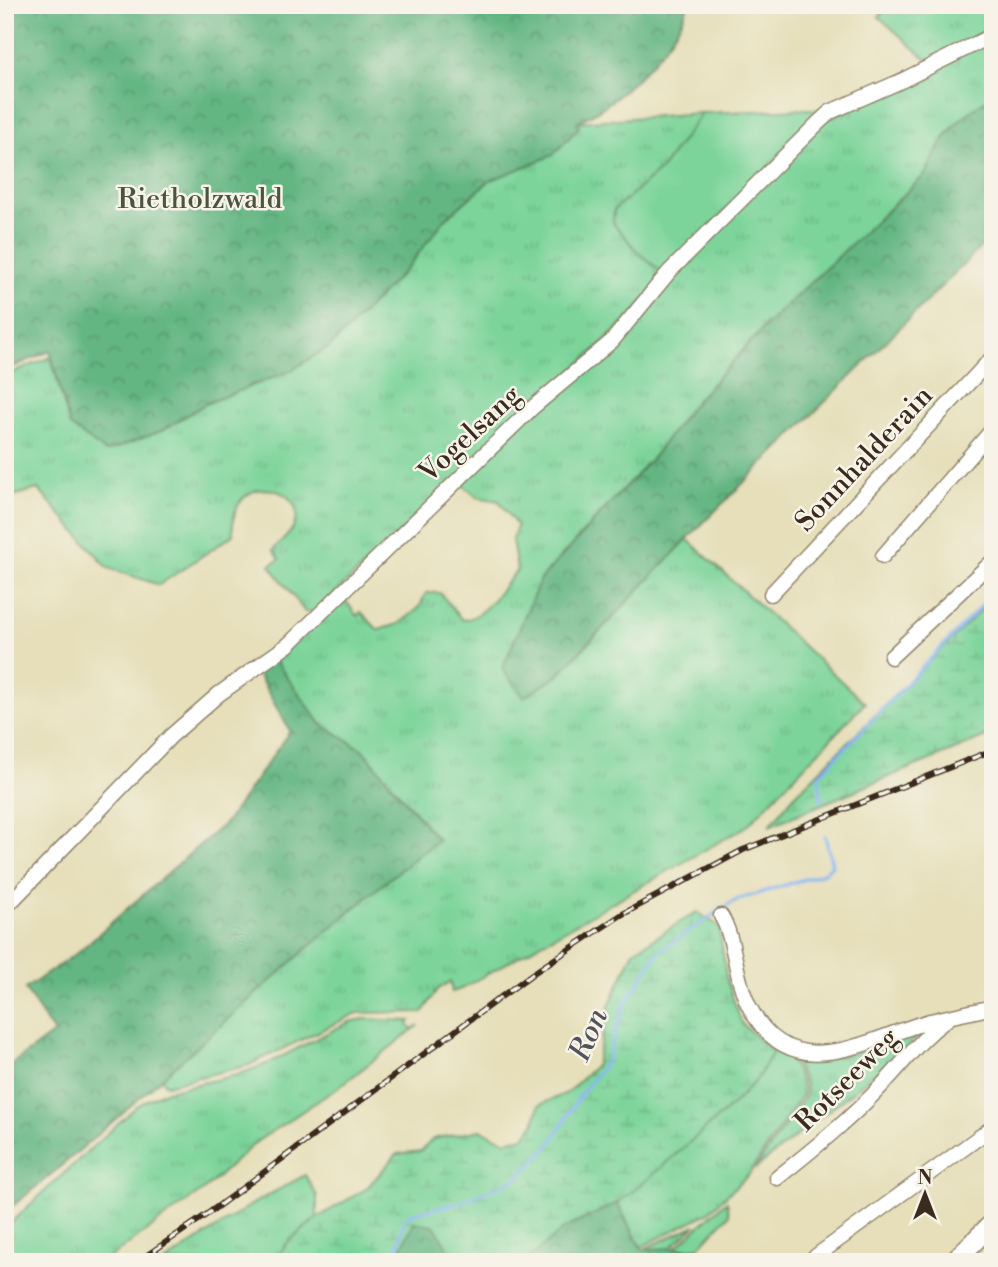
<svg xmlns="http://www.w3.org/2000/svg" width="998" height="1267" font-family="'Libre Bodoni',serif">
	<defs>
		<pattern id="grass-tufts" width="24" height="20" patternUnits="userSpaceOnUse" patternTransform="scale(1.75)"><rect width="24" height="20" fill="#7bd49a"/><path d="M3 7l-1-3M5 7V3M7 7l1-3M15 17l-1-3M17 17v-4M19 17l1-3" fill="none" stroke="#6bb684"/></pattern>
		<pattern id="forest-crowns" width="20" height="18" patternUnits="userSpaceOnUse" patternTransform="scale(1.75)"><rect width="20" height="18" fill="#64b682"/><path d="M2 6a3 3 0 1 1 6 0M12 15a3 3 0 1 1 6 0" fill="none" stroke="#54946a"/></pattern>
		<pattern id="wetland-marsh" width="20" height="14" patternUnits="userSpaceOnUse" patternTransform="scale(1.75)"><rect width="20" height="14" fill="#7bd49a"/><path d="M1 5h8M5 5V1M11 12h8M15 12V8" fill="none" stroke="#6bb684"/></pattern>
	</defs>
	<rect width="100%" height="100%" fill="#f7f3e8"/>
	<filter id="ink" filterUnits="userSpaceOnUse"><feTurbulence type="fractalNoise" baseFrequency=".0143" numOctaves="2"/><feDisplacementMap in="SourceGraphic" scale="14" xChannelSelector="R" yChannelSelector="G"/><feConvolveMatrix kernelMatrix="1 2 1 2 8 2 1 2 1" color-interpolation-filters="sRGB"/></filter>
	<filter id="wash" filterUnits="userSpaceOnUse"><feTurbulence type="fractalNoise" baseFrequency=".00686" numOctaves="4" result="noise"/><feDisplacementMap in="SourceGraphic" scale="28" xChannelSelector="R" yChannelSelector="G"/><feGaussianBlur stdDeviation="1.57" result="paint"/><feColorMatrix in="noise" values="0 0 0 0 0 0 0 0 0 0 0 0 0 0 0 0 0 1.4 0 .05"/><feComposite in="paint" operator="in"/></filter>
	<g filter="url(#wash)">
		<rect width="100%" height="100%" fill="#e6dfba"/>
		<g fill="url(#grass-tufts)" stroke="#5b7f5c" stroke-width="2">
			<polygon points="889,5 993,5 993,32 931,63 879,17"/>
			<path d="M993,38V95C956,120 943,133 926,174L770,321L695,402L653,457L540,579L555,678L687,539L865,703L747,826L461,989L452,992L450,982L438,989L423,1012L357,1013L249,1065L166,1085L161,1078L360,900L438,840L363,750L321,724L273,658L341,594L357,616L361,612L378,630L399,624L419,608L426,593H440L462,620C483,620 504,585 517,570L512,539L517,526L499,501L477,497L458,481L668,278L822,122Z"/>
			<path d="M702,113L662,168L614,210L638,252L664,274L633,314L315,612H305L270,565L280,559L273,550C279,543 288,537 292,529C317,488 228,463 233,535L159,585L108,568L38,489L5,498V376L51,357L70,426L161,431L205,404L332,345L407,268L445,219L489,181L553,155L577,122Z"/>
			<polygon points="364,1019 410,1021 408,1024 412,1029 419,1025 339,1087 256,1142 207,1187 104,1262 5,1262 5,1228 138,1105 163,1092 237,1075 269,1063 349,1022"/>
			<path d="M928,1025L905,1050L755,1169L805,1096V1085L792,1054C839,1068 884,1041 928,1025Z"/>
			<path d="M779,1048C791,1056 803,1080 802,1095L749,1174L708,1213L641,1247L617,1203L730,1107L757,1079L773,1052Z"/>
			<polygon points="305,1175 317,1196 317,1218 287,1243 274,1262 165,1262 254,1203"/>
			<polygon points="727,1201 729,1215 698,1248 675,1248"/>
			<polygon points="696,1225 670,1248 642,1250"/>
		</g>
		<g fill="url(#forest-crowns)" stroke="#507050" stroke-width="2">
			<path d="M5,5H688C675,47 617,104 577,122L579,127L553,155L489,181L445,219L407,268L332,345L290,371L205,404L161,431L106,452L70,426L50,351L5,370Z"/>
			<path d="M993,95V235L687,539L555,678L524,697L502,669L540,580L653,457L695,402L770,321L926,174C943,133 956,120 993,95Z"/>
			<path d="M273,658L321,724L363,750L438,840C287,957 154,1093 5,1212V1069L54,1033L25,989L77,953L227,821L290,731L256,671Z"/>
			<polygon points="617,1203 642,1249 698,1248 705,1262 525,1262 563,1229"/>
			<polygon points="414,1222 434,1224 449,1251 486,1257 490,1262 394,1262"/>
		</g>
		<g fill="url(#wetland-marsh)" stroke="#5b7f5c" stroke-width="2">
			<polygon points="993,598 993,734 769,826 793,797"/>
			<polygon points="697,912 719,926 727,981 742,1024 773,1052 757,1079 730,1107 641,1185 617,1203 563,1229 525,1262 490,1262 486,1257 449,1251 434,1225 414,1222 394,1262 274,1262 287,1243 317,1218 367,1188 397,1154 421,1151 433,1139 481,1130 505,1141 524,1137 534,1124 539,1105 567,1093 596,1065 609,1006 634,951"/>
		</g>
		<polygon fill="#7bd49a" stroke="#5b7f5c" stroke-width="2" points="806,109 824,110 664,274 638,252 613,223 614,210 662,168 702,113"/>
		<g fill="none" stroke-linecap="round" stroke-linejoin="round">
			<g stroke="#85b5f0" stroke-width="3.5">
				<polyline points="822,801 818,776 993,594"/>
				<polyline points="388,1262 398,1245 404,1220 413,1213 457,1204 518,1178 549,1146 581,1094 607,1061 623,1008 658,952 734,901 824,873 832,865 825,836"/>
			</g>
		</g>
	</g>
	<g filter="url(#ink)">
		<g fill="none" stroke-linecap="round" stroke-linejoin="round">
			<defs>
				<g id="minor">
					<polyline points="883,556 993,429"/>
					<polyline points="771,594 993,357"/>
					<polyline points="891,657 993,561"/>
					<polyline points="5,908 171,736 219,694 288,645 532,408 612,341 669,272 818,123 830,112 901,81 993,35"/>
					<path d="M721,916C736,940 734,978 750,1008C793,1089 867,1039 930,1021C951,1016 972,1012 993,1007"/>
					<path d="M777,1178C816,1147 853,1117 886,1081C906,1060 921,1038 946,1020"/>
					<polyline points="808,1262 993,1127"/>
				</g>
				<polyline id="major" points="953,1262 993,1223"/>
			</defs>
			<use href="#minor" stroke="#90846c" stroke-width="17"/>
			<use href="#major" stroke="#90846c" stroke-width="22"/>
			<use href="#minor" stroke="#fff" stroke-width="14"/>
			<use href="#major" stroke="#fff" stroke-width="19"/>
			<defs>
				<polyline id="rail" points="137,1262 206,1215 532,974 621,915 743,850 993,750"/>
			</defs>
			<use href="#rail" stroke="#3b2a1e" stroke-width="6"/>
			<use href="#rail" stroke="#f7f3e8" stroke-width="3.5" stroke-dasharray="10" stroke-linecap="butt"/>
		</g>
	</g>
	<g text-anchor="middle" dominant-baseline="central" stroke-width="5" stroke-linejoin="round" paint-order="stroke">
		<g font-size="28" fill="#4b543d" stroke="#f7f3e8">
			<text x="200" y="199">Rietholzwald</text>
		</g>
		<g font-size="28" fill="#3b2a1e" stroke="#f7f3e8">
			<text transform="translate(470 434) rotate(-43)">Vogelsang</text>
			<text transform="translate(864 459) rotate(-47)">Sonnhalderain</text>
			<text transform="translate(847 1080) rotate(-45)">Rotseeweg</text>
		</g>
		<g font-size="30" font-style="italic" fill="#51545d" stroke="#f7f3e8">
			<text transform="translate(589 1035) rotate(-67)">Ron</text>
		</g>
	</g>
	<rect width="998" height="1267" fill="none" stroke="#f7f3e8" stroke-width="28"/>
	<g transform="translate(925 1194)" stroke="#f7f3e8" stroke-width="5" paint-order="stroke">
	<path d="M0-5L12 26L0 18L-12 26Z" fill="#3b2a1e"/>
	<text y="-10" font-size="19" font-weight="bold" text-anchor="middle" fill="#3b2a1e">N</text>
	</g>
</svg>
